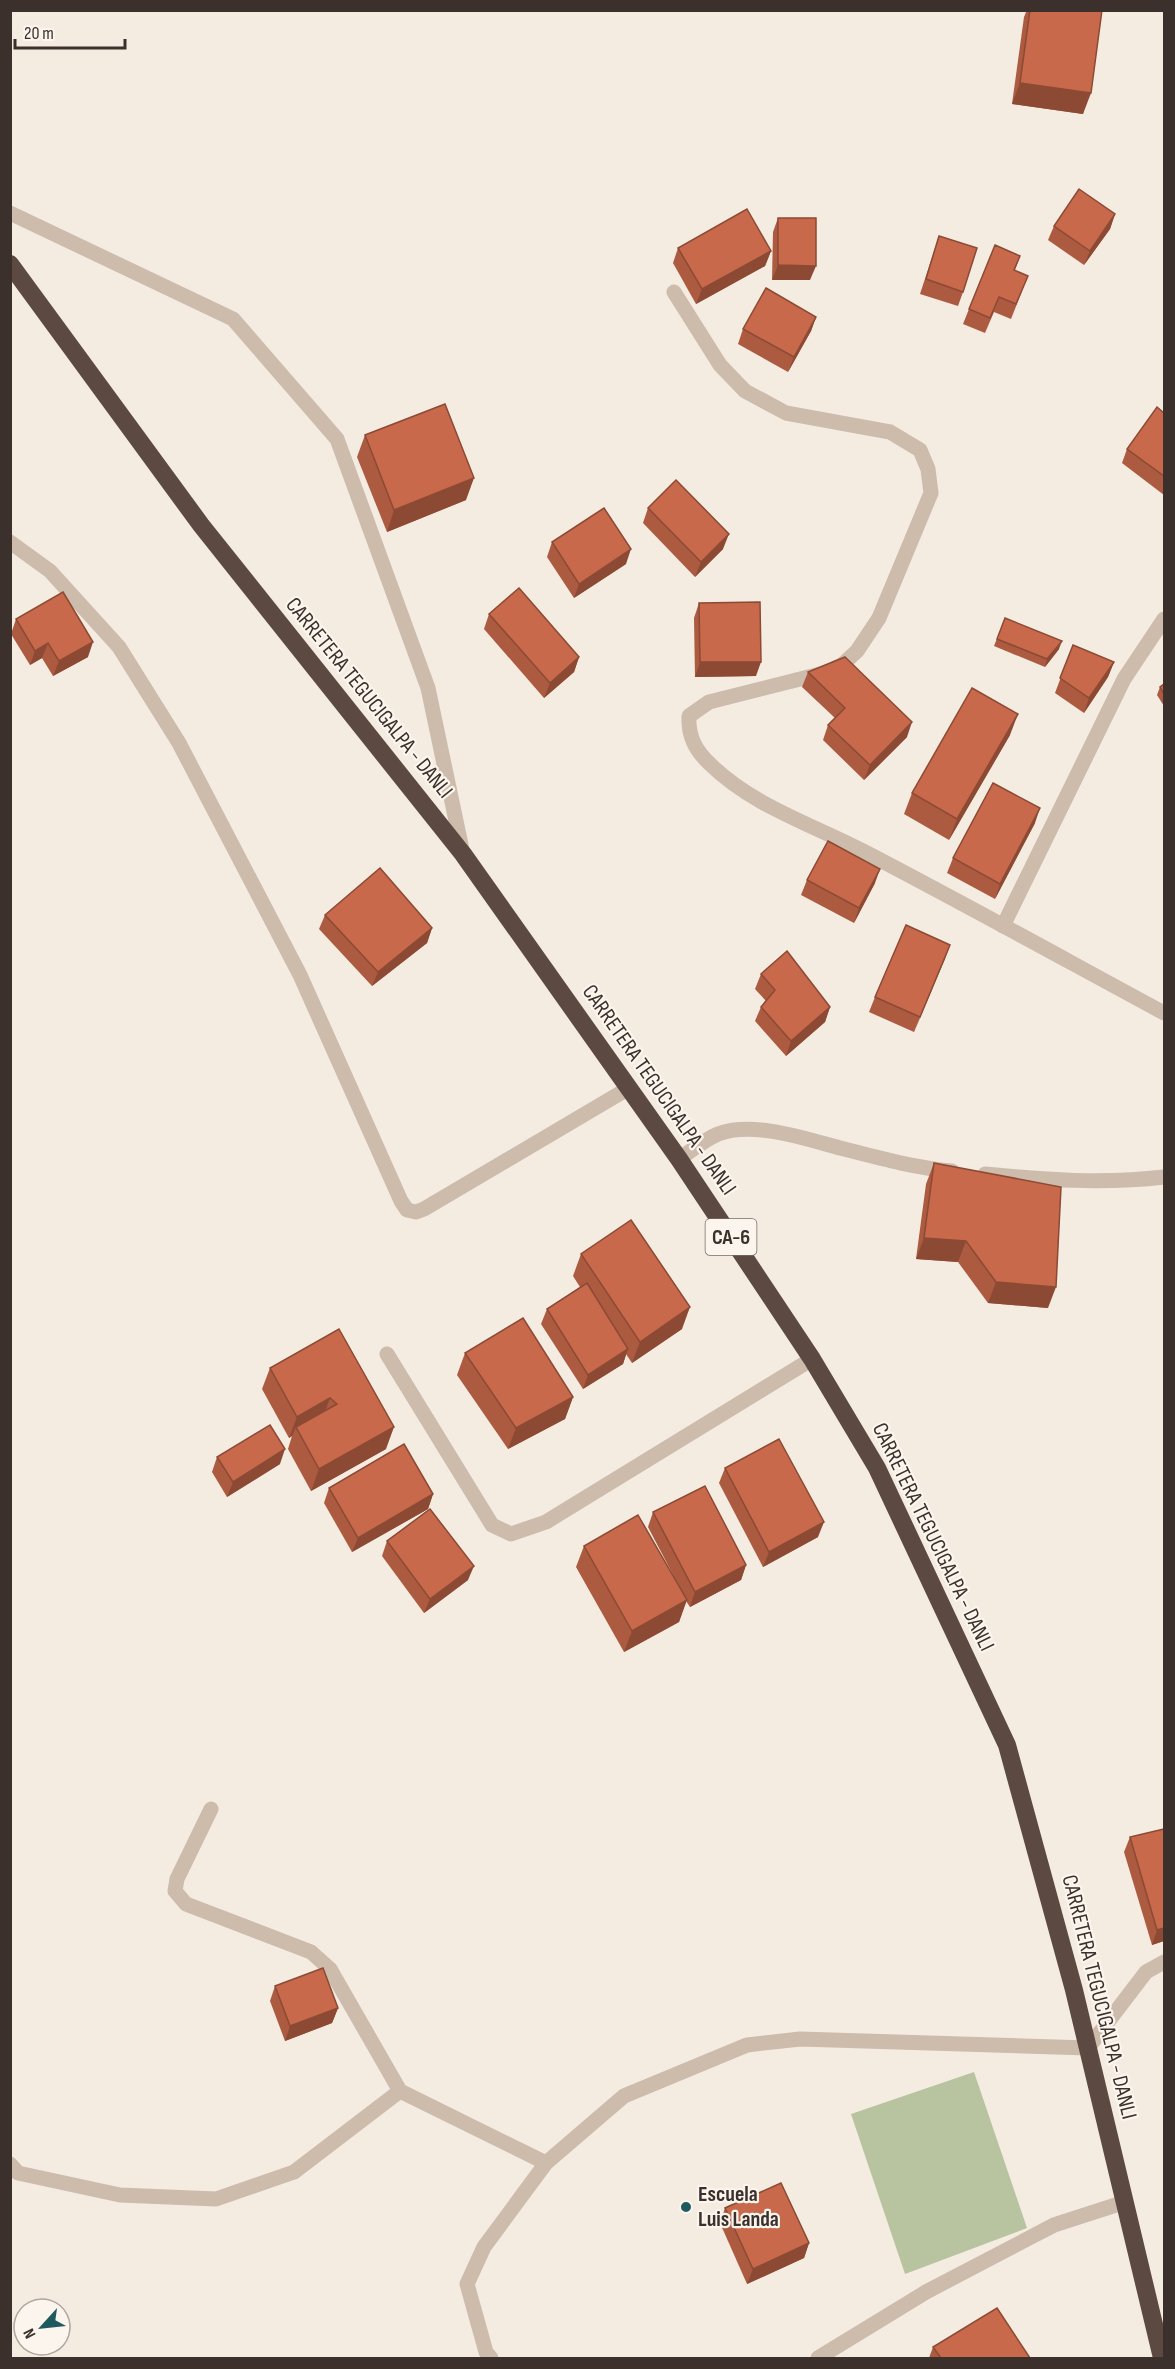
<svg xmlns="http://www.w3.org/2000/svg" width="1175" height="2369" font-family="'Sofia Sans Condensed',sans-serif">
	<rect width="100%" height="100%" fill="#f4ebe1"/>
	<polygon fill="#b8c4a0" points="974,2072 1027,2228 905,2274 851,2114"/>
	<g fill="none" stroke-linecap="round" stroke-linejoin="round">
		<g stroke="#cdbbac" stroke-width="15">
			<polyline points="10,213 233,319 337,439 428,688 463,854"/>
			<path d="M674,292L720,365L745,391L786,413L890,432L920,450L928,469L931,493L879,618L857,651L843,664L828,672L709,702L689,716C688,736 695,750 710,764C751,805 813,825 863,851C965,904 1064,959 1164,1013"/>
			<polyline points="10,542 50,571 119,647 179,743 300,975 401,1201 407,1210 416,1212 424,1209 629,1088"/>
			<polyline points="1003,926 1124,679 1164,619"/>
			<path d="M679,1159C691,1151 704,1140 718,1134C753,1120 809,1140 844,1149C879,1158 916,1168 952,1171"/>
			<path d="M985,1174C1045,1180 1104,1184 1164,1177"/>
			<polyline points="387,1354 492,1525 511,1534 546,1522 812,1359"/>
			<polyline points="211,1809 177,1879 175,1891 186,1904 311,1952 330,1969 400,2091 546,2163"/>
			<polyline points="10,2164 18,2173 120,2195 216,2199 294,2172 400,2091"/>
			<polyline points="491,2358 486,2352 467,2284 484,2247 546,2163 624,2096 747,2045 800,2039 1088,2048 1146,1972 1164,1962"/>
			<polyline points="818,2358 926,2292 1054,2225 1125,2202"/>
		</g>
		<polyline stroke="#5c4a42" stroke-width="18" points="10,264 201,525 463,854 679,1159 812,1359 877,1468 1007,1745 1074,1990 1162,2358"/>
	</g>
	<g fill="#ac5a40">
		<polygon points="1027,10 1102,10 1083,114 1012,104 1024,17"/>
		<polygon points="1115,214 1110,229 1084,265 1048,240 1054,226"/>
		<polygon points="778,218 810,280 772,280 773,232"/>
		<polygon points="939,236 963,292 958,306 920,294"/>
		<polygon points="678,248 771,251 765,266 696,304 673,263"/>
		<polygon points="1020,256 1015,270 1022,291 1011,319 994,312 985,333 963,324 969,309"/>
		<polygon points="816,317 811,331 788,372 738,344 743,329"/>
		<polygon points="1164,413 1164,495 1122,463 1127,449"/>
		<polygon points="365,435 466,500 387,532 357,457"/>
		<polygon points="648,508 723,549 695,577 643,523"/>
		<polygon points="552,542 626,564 574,598 547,557"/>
		<polygon points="699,603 756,676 695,677 694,618"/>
		<polygon points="489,614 579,657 574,672 544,698 484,629"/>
		<polygon points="1005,618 1059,649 1045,667 994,646"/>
		<polygon points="16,619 88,657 53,676 42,658 30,665 11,634"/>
		<polygon points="1073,645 1114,662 1108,677 1084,713 1055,693"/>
		<polygon points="808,672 907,737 864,780 823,740 828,725 835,718 802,687"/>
		<polygon points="1164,684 1164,706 1157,695 1160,687"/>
		<polygon points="1010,735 949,840 904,814 912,793"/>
		<polygon points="1035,823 995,899 947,873 953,858"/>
		<polygon points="807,880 875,883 854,923 801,895"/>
		<polygon points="325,915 432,928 427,943 372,986 319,929"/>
		<polygon points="950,945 914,1032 869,1012 875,997"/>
		<polygon points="761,974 830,1007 825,1022 786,1056 755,1021 761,1007 766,1001 755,989"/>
		<polygon points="934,1163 1048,1308 988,1303 958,1262 916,1259 926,1184"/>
		<polygon points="581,1254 682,1329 632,1363 626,1354 623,1364 583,1389 541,1324 547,1309 580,1287 573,1276"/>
		<polygon points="339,1329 386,1449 311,1491 288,1449 292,1436 289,1438 262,1389 270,1368"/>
		<polygon points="465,1353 573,1397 565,1419 508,1449 457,1375"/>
		<polygon points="217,1457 280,1464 227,1497 212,1472"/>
		<polygon points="725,1468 818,1537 763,1567 719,1483"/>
		<polygon points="329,1488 433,1494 428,1509 352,1552 324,1503"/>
		<polygon points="653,1512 746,1565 741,1580 690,1607 686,1601 679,1622 624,1652 576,1567 584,1546 681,1590 648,1527"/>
		<polygon points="387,1541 468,1580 424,1613 382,1556"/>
		<polygon points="1130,1837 1164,1941 1152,1945 1124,1852"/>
		<polygon points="275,1986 338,2008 332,2023 285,2041 270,2001"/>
		<polygon points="725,2208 809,2243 804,2258 747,2284 720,2223"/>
		<polygon points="933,2347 1030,2358 929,2358"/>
	</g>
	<g fill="#8c4a34">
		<polygon points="1020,83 1091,93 1083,114 1012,104"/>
		<polygon points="1115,214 1110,229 1084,265 1090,251"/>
		<polygon points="771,251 765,266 696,304 702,289"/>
		<polygon points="778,265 816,266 810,280 772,280"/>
		<polygon points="816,317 811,331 788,372 794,357"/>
		<polygon points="474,478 466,500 387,532 394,510"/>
		<polygon points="729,534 723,549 695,577 701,562"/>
		<polygon points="631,549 626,564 574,598 579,584"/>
		<polygon points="1062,641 1059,649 1045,667 1047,659"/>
		<polygon points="93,642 88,657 53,676 59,661"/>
		<polygon points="48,643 42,658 30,665 35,651"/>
		<polygon points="579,657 574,672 544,698 550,683"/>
		<polygon points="700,662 761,662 756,676 695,677"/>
		<polygon points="1114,662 1108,677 1084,713 1089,698"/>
		<polygon points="1018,714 1010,735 949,840 957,819"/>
		<polygon points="912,722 907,737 864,780 870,765"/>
		<polygon points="1040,808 1035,823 995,899 1000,884"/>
		<polygon points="880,869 875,883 854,923 859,908"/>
		<polygon points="432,928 427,943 372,986 378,972"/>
		<polygon points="950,945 945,959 914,1032 920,1017"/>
		<polygon points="830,1007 825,1022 786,1056 791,1041"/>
		<polygon points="924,1238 966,1241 958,1262 916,1259"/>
		<polygon points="996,1282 1056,1287 1048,1308 988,1303"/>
		<polygon points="690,1307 682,1329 632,1363 640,1342"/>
		<polygon points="628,1349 623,1364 583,1389 588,1375"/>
		<polygon points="573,1397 565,1419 508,1449 516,1428"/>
		<polygon points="330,1398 322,1420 296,1427 292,1436 289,1438 297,1417"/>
		<polygon points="394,1427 386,1449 311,1491 319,1469"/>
		<polygon points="285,1449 280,1464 227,1497 233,1482"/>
		<polygon points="433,1494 428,1509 352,1552 358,1538"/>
		<polygon points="824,1522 818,1537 763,1567 769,1552"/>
		<polygon points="746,1565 741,1580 690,1607 695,1592"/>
		<polygon points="474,1566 468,1580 424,1613 430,1599"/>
		<polygon points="687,1600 679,1622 624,1652 632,1631"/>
		<polygon points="1164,1928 1164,1941 1152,1945 1157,1930"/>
		<polygon points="338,2008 332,2023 285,2041 290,2026"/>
		<polygon points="809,2243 804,2258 747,2284 753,2269"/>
	</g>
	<g fill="#c8694b" stroke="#8c4a34" stroke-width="1.5">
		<polygon points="1030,10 1102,10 1091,93 1020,83"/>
		<polygon points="1079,189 1115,214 1090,251 1054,226"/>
		<polygon points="747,209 771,251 702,289 678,248"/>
		<polygon points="778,218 816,218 816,266 778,265"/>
		<polygon points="939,236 977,248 963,292 926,279"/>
		<polygon points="995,245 1020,256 1014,270 1028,276 1016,304 999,297 990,318 969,309"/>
		<polygon points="766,288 816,317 794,357 743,329"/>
		<polygon points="445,404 474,478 394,510 365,435"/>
		<polygon points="1157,407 1164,413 1164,476 1127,449"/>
		<polygon points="676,480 729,534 701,562 648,508"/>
		<polygon points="604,508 631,549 579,584 552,542"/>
		<polygon points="519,588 579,657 550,683 489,614"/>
		<polygon points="63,592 93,642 59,661 48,643 35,651 16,619"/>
		<polygon points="760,602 761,662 700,662 699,603"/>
		<polygon points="1005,618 1062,641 1047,659 997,639"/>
		<polygon points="1073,645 1114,662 1089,698 1060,678"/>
		<polygon points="845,657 912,722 870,765 828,725 845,708 808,672"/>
		<polygon points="1164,684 1164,694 1160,687"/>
		<polygon points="972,688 1018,714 957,819 912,793"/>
		<polygon points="993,783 1040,808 1000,884 953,858"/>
		<polygon points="828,841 880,869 859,908 807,880"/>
		<polygon points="380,868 432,928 378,972 325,915"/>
		<polygon points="906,925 950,945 920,1017 875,997"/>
		<polygon points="787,951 830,1007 791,1041 761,1007 775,990 761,974"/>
		<polygon points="934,1163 1061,1187 1056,1287 996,1282 966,1241 924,1238"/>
		<polygon points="631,1220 690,1307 640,1342 581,1254"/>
		<polygon points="587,1283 628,1349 588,1375 547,1309"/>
		<polygon points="523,1318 573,1397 516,1428 465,1353"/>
		<polygon points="339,1329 394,1427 319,1469 296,1427 337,1404 330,1398 297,1417 270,1368"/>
		<polygon points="270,1425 285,1449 233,1482 217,1457"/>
		<polygon points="779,1439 824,1522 769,1552 725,1468"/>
		<polygon points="404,1444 433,1494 358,1538 329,1488"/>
		<polygon points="705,1486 746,1565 695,1592 653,1512"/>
		<polygon points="430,1509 474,1566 430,1599 387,1541"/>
		<polygon points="638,1515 687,1600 632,1631 584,1546"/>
		<polygon points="1164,1829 1164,1928 1157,1930 1130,1837"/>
		<polygon points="323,1968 338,2008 290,2026 275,1986"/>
		<polygon points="781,2183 809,2243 753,2269 725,2208"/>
		<polygon points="997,2308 1030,2358 941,2358 933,2347"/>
	</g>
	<circle fill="#1f5a5e" stroke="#fbf5ee" stroke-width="2" cx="686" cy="2207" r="6"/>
	<g text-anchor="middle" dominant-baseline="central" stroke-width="4.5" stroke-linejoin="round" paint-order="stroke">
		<rect fill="#fbf5ee" stroke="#756b66" stroke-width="1.5" x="705.5" y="1219" width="51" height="36" rx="4.5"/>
		<g font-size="21" font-weight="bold" fill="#3b302b">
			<text x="731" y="1237">CA-6</text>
		</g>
		<g font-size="22" fill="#3b302b" stroke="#fbf5ee">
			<text transform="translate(369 698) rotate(51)">CARRETERA TEGUCIGALPA - DANLI</text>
			<text transform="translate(659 1090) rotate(55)">CARRETERA TEGUCIGALPA - DANLI</text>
			<text transform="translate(933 1537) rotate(64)">CARRETERA TEGUCIGALPA - DANLI</text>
			<text transform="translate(1099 1997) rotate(76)">CARRETERA TEGUCIGALPA - DANLI</text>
		</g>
		<g font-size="22" font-weight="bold" fill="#3b302b" stroke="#fbf5ee" text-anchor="start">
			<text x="698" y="2194">Escuela<tspan x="698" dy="25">Luis Landa</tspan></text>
		</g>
	</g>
	<rect width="1175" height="2369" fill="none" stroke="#3b302b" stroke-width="24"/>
	<g transform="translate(42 2327) rotate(243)"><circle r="28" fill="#fbf5ee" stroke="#aea6a0" stroke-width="1.5"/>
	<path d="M0-4.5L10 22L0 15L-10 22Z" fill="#1f5a5e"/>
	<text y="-9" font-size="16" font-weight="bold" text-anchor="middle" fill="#3b302b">N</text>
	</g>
	<path d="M15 39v9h110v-9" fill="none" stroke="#3b302b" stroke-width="3"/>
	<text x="24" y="39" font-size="18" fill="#3b302b" stroke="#fbf5ee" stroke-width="4.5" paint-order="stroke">20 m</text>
</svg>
